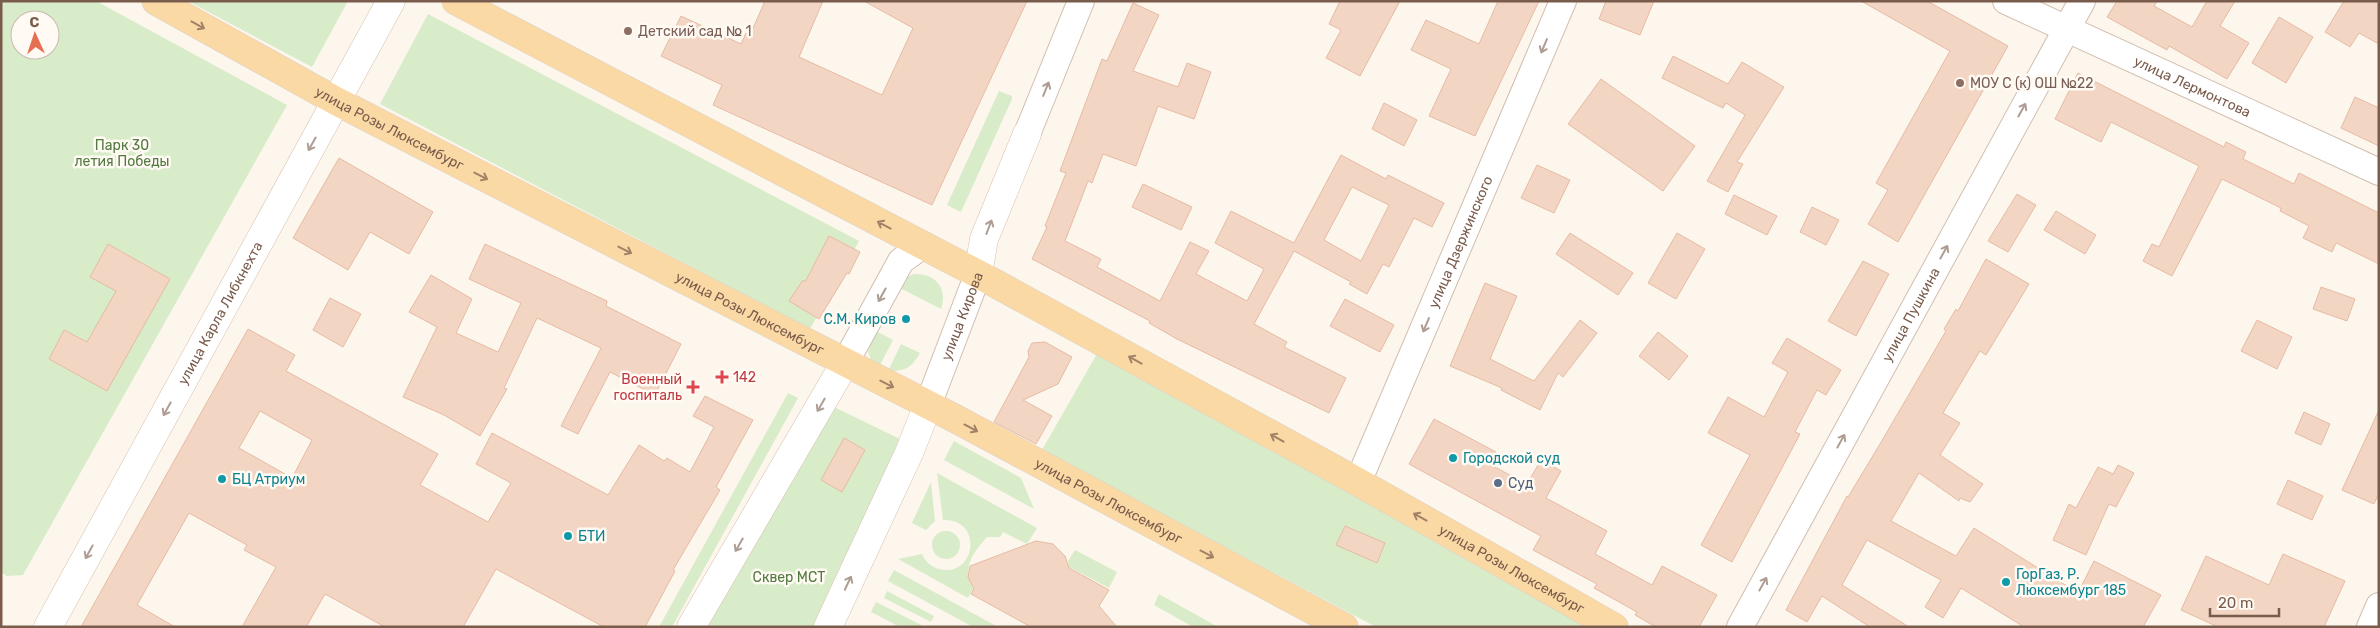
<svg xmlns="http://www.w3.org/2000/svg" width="2380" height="628" font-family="Rubik,sans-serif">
	<rect width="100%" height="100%" fill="#fdf6ec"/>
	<g fill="#d8ecc9" fill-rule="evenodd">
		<path d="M1,1H96L287,105L23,575L7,576L1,572ZM20,20H50V50H20Z"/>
		<polygon points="188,1 348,1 312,67"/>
		<polygon points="428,14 859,241 810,329 380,104"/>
		<polygon points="999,91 1012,96 1012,99 961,212 947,205"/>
		<path d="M914,274C936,273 948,289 941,309L898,287L905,278Z"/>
		<polygon points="876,331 893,340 879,367 872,362 868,352"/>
		<path d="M901,344L920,353C912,367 905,372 888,371Z"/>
		<polygon points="1098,352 1588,627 1376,627 1042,450"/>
		<polygon points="788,393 798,398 672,627 659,627"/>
		<polygon points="830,405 906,442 817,627 708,627"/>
		<polygon points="954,441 1021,478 1034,509 944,460"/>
		<path d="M937,473L1037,528L1027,544L1003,532L1000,537H987C972,554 962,567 973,589L968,598L898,559L922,554C925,561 931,567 939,569C976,579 984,518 943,520Z"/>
		<polygon points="931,482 935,521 926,530 912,523"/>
		<circle cx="946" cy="545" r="14"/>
		<polygon points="1075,550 1117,572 1109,588 1069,567 1068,561"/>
		<polygon points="894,570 998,627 973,627 888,581"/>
		<polygon points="887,591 934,616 931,622 884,598"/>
		<polygon points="1159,594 1218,627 1193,627 1154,605"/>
		<polygon points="876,602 925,627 900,627 871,612"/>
	</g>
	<g fill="#f3d5c3" stroke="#e6bba3" fill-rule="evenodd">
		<polygon points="765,1 823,1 799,57 882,95 913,28 864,1 1027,1 932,205 713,105 722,85 661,56 681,16 741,44 746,33 750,35"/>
		<polygon points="1340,1 1400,1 1360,76 1326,58 1341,30 1329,24"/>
		<polygon points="1498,1 1539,1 1475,136 1429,116 1451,69 1411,50 1426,20 1479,44"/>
		<polygon points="1606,1 1654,1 1640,35 1599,19"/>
		<polygon points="1861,1 1927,1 2008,46 1898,242 1868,224 1888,190 1876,183 1950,51"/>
		<polygon points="2117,1 2157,1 2154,6 2192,27 2207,1 2235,1 2220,26 2249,43 2227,79 2169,46 2167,50 2107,17"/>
		<polygon points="2344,1 2379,1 2379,44 2359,33 2350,47 2325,32"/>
		<path d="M1133,3L1159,15L1133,71L1178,87L1187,63L1211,72L1194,119L1158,106L1136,166L1103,154L1092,183L1088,181L1065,241L1101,259L1097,267L1160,301L1190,242L1209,251L1196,274L1247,301L1264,269L1215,243L1231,211L1294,243L1341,155L1386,179L1388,175L1444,203L1432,227L1414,218L1389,267L1383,264L1367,294L1349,284L1351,282L1294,251L1254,324L1287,342L1284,347L1346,378L1329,413L1177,339L1149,323L1150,321L1032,259L1047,227L1045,226L1066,173L1060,171L1102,59L1107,61ZM1352,187L1389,205L1361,261L1324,240Z"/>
		<polygon points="2279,17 2313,37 2286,83 2252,63"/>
		<polygon points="1673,56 1728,84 1742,62 1784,87 1737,162 1743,164 1728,192 1707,181 1745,115 1726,103 1723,108 1662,78"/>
		<polygon points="2078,73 2224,147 2226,142 2246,152 2243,159 2294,184 2299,173 2379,213 2379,264 2336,243 2332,252 2303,238 2309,226 2280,211 2281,208 2222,179 2172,276 2143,261 2152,244 2159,247 2199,166 2111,122 2101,142 2055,119"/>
		<polygon points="1601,79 1695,146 1663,191 1568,124"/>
		<polygon points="2355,97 2379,108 2379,146 2341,128"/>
		<polygon points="1384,103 1417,120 1404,146 1372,129"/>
		<polygon points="339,158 433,212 409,254 370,232 348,270 293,238"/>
		<polygon points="1537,165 1570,180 1554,213 1521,198"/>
		<polygon points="1143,184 1192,207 1181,230 1132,207"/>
		<polygon points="2017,194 2036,205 2008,252 1988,241"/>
		<polygon points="1734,195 1777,216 1767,235 1725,214"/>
		<polygon points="1812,207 1839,220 1826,245 1800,232"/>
		<polygon points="2056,211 2096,235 2085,254 2044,230"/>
		<polygon points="1570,233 1633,273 1618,295 1556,254"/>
		<polygon points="1677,233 1705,249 1676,299 1648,283"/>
		<polygon points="829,236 860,252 849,274 847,273 819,319 789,301 803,280 805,282"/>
		<polygon points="108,244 170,279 107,391 49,359 64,330 87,342 116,291 90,277"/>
		<polygon points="485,244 607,301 606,306 681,344 655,395 610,372 578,434 561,426 601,348 537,318 504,388 507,389 480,436 444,415 403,397 437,327 409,312 431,275 472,299 456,333 498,352 521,303 469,279"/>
		<polygon points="1986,259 2029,284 1986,355 1980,351 1943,413 1960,423 1940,455 1983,484 1970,502 1960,498 1959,501 1919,473 1891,521 1956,556 1974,528 2078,593 2094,561 2161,595 2143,627 2024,627 1961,588 1943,618 1925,607 1941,580 1867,540 1842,585 1909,627 1870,627 1822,596 1807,622 1786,610 1847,496 1848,497 1880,444 1946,331 1944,329 1956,309 1958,311"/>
		<polygon points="1863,261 1889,274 1856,336 1828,321"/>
		<polygon points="1485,283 1517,296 1490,359 1534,381 1580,320 1597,333 1563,377 1558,373 1540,410 1501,390 1502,388 1450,366"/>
		<polygon points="2321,287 2355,299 2347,321 2313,309"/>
		<polygon points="330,298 361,314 343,347 313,330"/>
		<polygon points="1345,299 1394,325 1380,352 1330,326"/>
		<polygon points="2257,320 2292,337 2277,369 2241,351"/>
		<path d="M248,329L295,355L286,371L438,454L420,485L488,522L511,483L476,464L492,433L608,495L639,445L664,461L667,458L690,472L714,427L693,416L705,396L753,420L716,487L720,490L673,570L675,571L645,627H604L496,569L463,627H385L325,594L306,627H242L276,567L244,550L247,545L189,513L137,605L175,627H81ZM260,411L312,440L292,478L239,448Z"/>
		<polygon points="1658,332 1688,356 1669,380 1639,356"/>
		<polygon points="1787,338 1841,370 1826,395 1817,390 1795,432 1800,434 1732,562 1701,545 1750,455 1708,433 1728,397 1764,417 1788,372 1772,363"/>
		<polygon points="1045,342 1072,357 1058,384 1023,400 1052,416 1036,444 994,422 1029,357 1028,351 1032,343"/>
		<polygon points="2379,410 2379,493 2374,504 2342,490"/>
		<polygon points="2304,412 2330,424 2321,445 2295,433"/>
		<polygon points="1434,419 1496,452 1489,464 1527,484 1541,460 1561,471 1546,498 1607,531 1595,554 1652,585 1662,566 1717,595 1699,627 1656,627 1635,615 1637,612 1594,588 1597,584 1533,550 1541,536 1409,464"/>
		<polygon points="844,438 865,450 842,492 821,480"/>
		<polygon points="2118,465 2134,473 2116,507 2109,504 2086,555 2053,540 2069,504 2076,508 2098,467 2113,474"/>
		<polygon points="2288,480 2323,496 2312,520 2277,504"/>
		<polygon points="1345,526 1385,543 1377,563 1336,545"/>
		<polygon points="1036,541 1053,544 1065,556 1069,568 1109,590 1099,606 1117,627 1031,627 971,594 974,589 968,577 970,566"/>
		<polygon points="2283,554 2345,581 2324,627 2218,627 2181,610 2206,556 2269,585"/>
	</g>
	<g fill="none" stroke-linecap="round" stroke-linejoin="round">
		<defs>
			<g id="street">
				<path id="s1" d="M2006,1L2379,172"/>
				<polyline points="1027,134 1081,1"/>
				<polyline points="845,363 901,261 923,245"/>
				<path id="s2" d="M928,405L978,274"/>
				<path id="s3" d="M1358,482L1563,1"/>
				<path id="s4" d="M1740,627L2082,1"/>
				<polyline points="2370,627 2379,606"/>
			</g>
			<g id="secondary">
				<polyline points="978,274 984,239 1027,134"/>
				<path id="s5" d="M48,627L391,1"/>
				<polyline points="691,627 845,363"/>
				<polyline points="828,627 909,453 928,405"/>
			</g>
			<g id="primary">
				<path id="s6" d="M156,1L336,101L956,419L1344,627"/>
				<path id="s7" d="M456,1L978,274L1358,482L1614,627"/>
			</g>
		</defs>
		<use href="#street" stroke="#d1beb0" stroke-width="28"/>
		<use href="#secondary" stroke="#d6c0b0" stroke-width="29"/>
		<use href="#primary" stroke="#dad1cd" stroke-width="29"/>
		<use href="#street" stroke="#fff" stroke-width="26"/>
		<use href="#secondary" stroke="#fff" stroke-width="28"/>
		<use href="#primary" stroke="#fbd9a5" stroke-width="28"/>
	</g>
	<defs><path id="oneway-shaft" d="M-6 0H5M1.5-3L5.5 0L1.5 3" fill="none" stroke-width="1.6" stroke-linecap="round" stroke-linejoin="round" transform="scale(1.25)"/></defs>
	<g stroke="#a18267">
		<use href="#oneway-shaft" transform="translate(198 25) rotate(29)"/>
		<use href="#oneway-shaft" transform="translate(481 176) rotate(27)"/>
		<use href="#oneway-shaft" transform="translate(884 225) rotate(-152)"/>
		<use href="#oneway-shaft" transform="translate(625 250) rotate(27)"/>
		<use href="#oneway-shaft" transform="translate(1135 360) rotate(-151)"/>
		<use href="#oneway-shaft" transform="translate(887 384) rotate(27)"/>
		<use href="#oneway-shaft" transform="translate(971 428) rotate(28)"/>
		<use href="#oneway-shaft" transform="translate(1277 438) rotate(-151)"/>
		<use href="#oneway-shaft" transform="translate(1420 517) rotate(-151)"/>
		<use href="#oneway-shaft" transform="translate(1207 554) rotate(28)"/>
	</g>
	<g stroke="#af9d94">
		<use href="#oneway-shaft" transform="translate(1544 46) rotate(113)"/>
		<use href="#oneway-shaft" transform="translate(1046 89) rotate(-68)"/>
		<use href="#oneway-shaft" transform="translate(2022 110) rotate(-61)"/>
		<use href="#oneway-shaft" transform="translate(312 144) rotate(119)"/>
		<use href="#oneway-shaft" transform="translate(989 227) rotate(-69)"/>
		<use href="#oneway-shaft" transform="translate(1944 252) rotate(-61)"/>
		<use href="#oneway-shaft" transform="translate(882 295) rotate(119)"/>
		<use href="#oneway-shaft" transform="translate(1426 325) rotate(113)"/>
		<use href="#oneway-shaft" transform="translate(821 405) rotate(120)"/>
		<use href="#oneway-shaft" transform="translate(167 409) rotate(119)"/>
		<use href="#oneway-shaft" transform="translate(1841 441) rotate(-61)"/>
		<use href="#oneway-shaft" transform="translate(739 545) rotate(120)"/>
		<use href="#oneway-shaft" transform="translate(89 552) rotate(119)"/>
		<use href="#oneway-shaft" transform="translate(848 583) rotate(-65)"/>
		<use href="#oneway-shaft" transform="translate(1763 584) rotate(-61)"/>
	</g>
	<g fill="#8d6e63" stroke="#fffaf3" stroke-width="2">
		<circle cx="628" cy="31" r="5"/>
		<circle cx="1960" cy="83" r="5"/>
	</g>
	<g fill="#0f9aa8" stroke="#fffaf3" stroke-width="2">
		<circle cx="906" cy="319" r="5"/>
		<circle cx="1453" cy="458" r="5"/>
		<circle cx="222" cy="479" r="5"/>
		<circle cx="568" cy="536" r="5"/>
		<circle cx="2006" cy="582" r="5"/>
	</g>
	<g fill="#e0444e" stroke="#fffaf3" stroke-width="2">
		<path d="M719.5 369.5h5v5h5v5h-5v5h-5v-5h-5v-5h5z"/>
		<path d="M690.5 379.5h5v5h5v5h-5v5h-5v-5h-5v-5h5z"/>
	</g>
	<circle fill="#5c6f8a" stroke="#fffaf3" stroke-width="2" cx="1498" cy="483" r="5"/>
	<g text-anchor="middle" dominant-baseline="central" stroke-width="5" stroke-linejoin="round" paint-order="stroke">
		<g font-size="14" fill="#785e54" stroke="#fffaf3" text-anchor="start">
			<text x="638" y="31">Детский сад № 1</text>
			<text x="1970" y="83">МОУ С (к) ОШ №22</text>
		</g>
		<g font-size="14" fill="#7a5c4d" stroke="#fffaf3">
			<text stroke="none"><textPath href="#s1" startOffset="205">улица Лермонтова</textPath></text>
			<text stroke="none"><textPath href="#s6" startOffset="266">улица Розы Люксембург</textPath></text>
			<text stroke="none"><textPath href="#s3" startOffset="261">улица Дзержинского</textPath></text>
			<text stroke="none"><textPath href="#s5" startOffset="358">улица Карла Либкнехта</textPath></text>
			<text stroke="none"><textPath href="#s6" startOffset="671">улица Розы Люксембург</textPath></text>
			<text stroke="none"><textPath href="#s4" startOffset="356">улица Пушкина</textPath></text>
			<text stroke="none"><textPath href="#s2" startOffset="95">улица Кирова</textPath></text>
			<text stroke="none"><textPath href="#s6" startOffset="1076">улица Розы Люксембург</textPath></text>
			<text stroke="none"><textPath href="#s7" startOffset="1199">улица Розы Люксембург</textPath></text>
		</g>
		<g font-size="14" fill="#537a41" stroke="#fffaf3">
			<text x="122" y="145">Парк 30<tspan x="122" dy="16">летия Победы</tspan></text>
			<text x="789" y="577">Сквер МСТ</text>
		</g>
		<g font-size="14" fill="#0d838f" stroke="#fffaf3" text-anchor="start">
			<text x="896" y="319" text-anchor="end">С.М. Киров</text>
			<text x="1463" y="458">Городской суд</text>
			<text x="232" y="479">БЦ Атриум</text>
			<text x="578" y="536">БТИ</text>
			<text x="2016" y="574">ГорГаз, Р.<tspan x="2016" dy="16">Люксембург 185</tspan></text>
		</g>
		<g font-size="14" fill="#be3a42" stroke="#fffaf3" text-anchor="start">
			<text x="733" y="377">142</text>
			<text x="682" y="379" text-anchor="end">Военный<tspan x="682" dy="16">госпиталь</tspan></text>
		</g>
		<g font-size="14" fill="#4e5e75" stroke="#fffaf3" text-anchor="start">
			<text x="1508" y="483">Суд</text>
		</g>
	</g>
	<rect width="2380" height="628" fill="none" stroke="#7a5c4d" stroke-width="5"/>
	<g transform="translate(35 35) rotate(357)"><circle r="24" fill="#fffaf3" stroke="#cabbb1"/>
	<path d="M0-4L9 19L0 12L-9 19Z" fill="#e76f51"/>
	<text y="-8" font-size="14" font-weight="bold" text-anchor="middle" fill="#7a5c4d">С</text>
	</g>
	<path d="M2210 608v8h69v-8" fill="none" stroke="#7a5c4d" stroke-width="2.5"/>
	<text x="2218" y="608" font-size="15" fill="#7a5c4d" stroke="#fffaf3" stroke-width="4" paint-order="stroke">20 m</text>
</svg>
